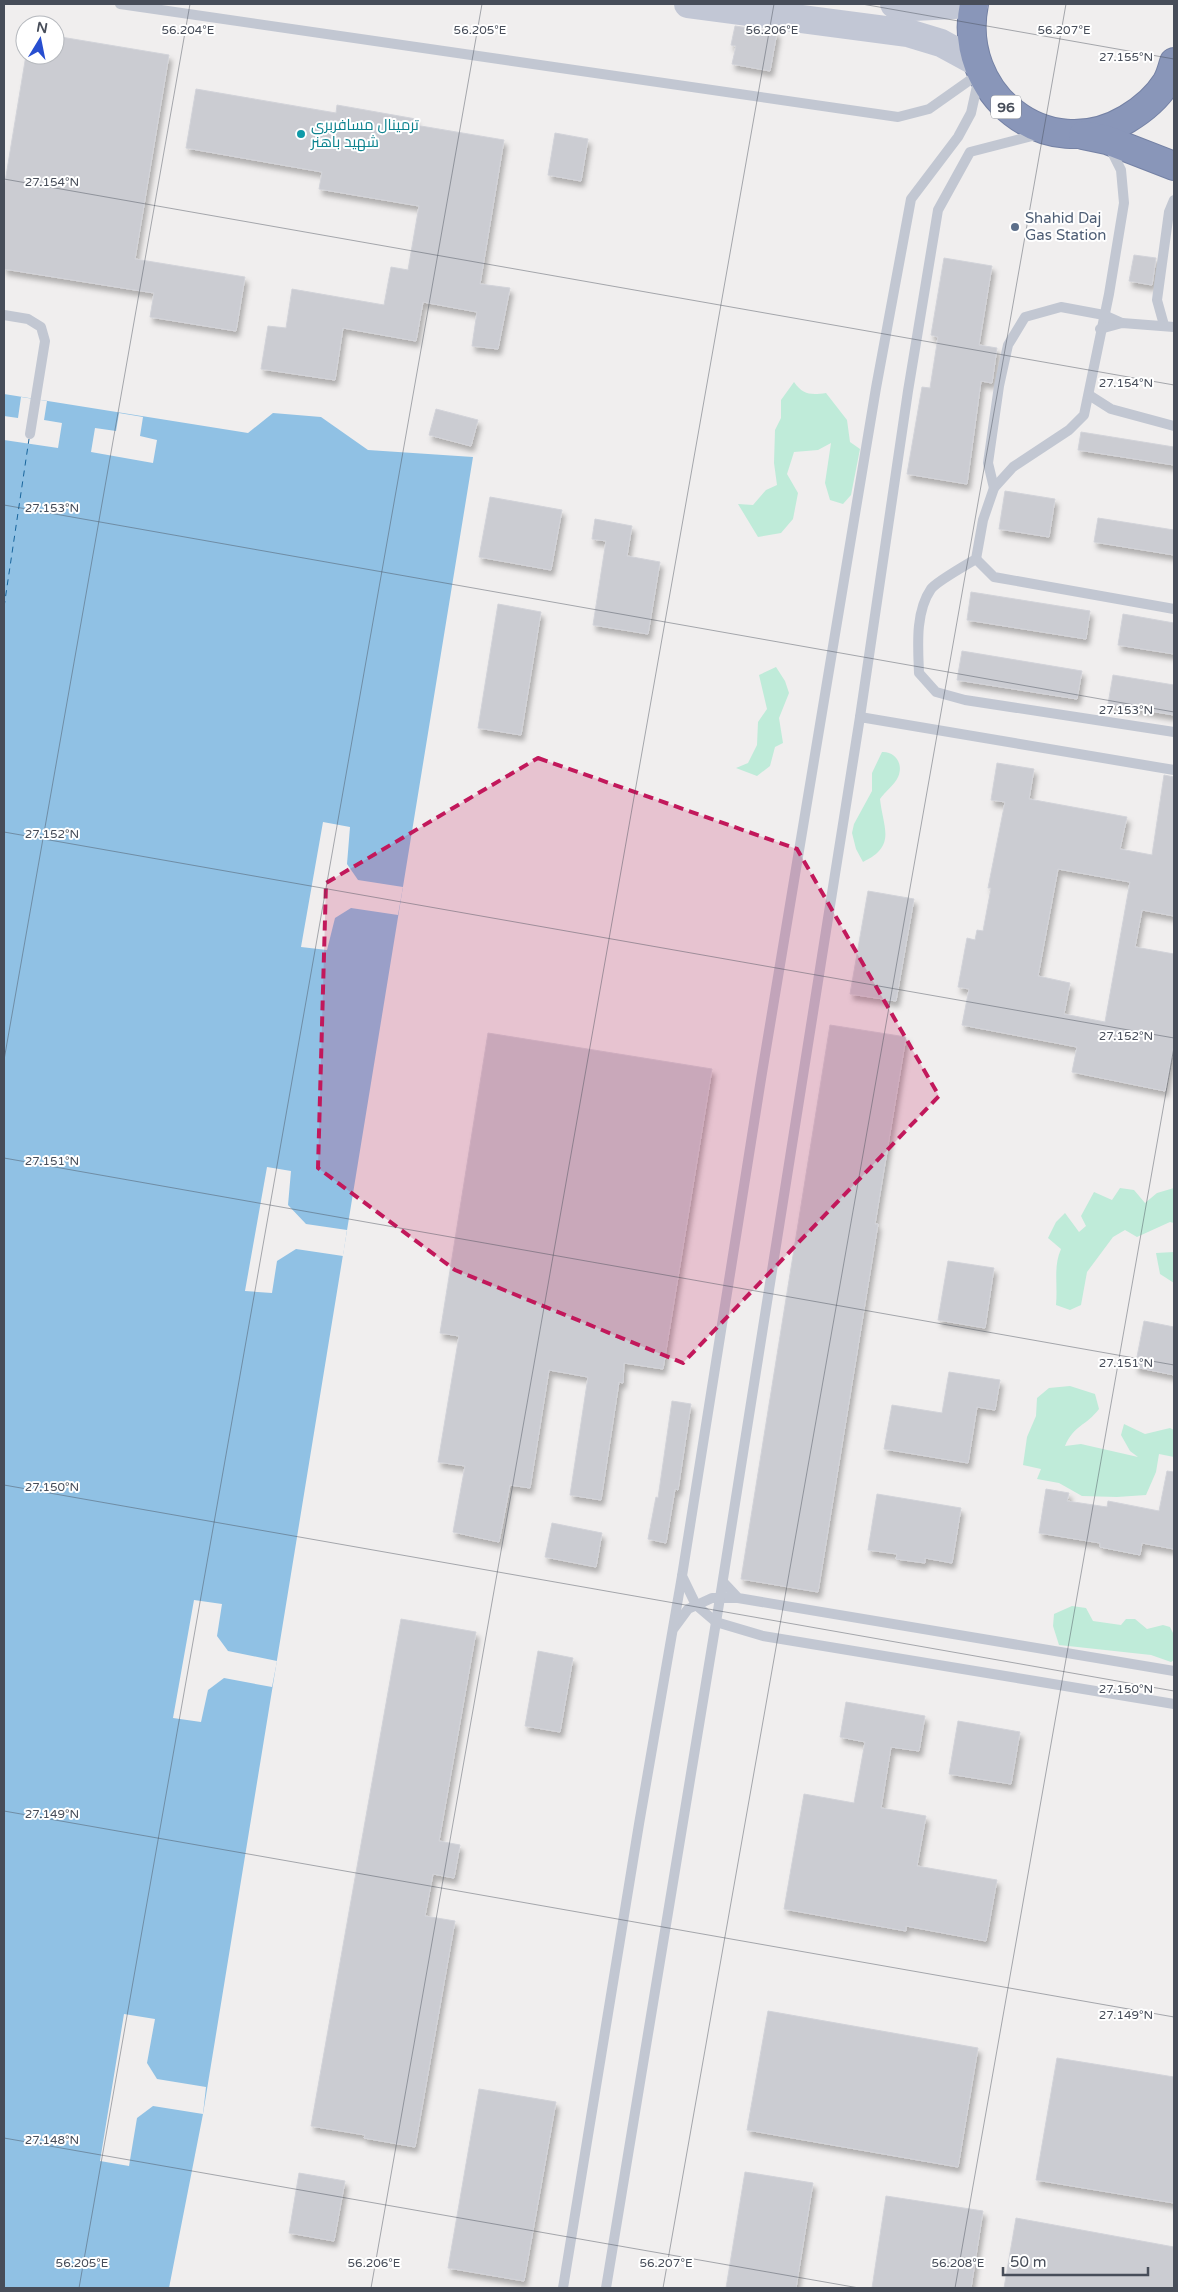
<svg xmlns="http://www.w3.org/2000/svg" width="1178" height="2292" font-family="'Varela Round',Cairo,sans-serif">
	<defs>
		<filter id="shadow"><feDropShadow dx="3" dy="5.5" stdDeviation="2.5" flood-color="#0004"/></filter>
	</defs>
	<rect width="100%" height="100%" fill="#f0eeee"/>
	<g fill="#bfebd9">
		<path d="M794,382C803,395 811,395 826,393L847,420L850,442L860,449L851,495L843,504L830,500L825,483L831,443L818,450L794,452L787,474L798,493L793,519L781,533L758,537L738,504L753,505L766,490L777,485L774,463L775,430L781,418V400Z"/>
		<polygon points="776,667 785,681 789,693 779,718 783,743 775,747 770,766 757,776 736,768 748,763 757,745 758,722 767,709 759,675"/>
		<path d="M882,752C895,751 904,764 898,777C895,784 885,792 880,799C883,828 897,846 863,862L856,849L852,833L854,824L872,791V773Z"/>
		<path d="M1120,1188L1134,1190L1145,1203L1157,1193L1174,1188V1223L1170,1222L1137,1237L1125,1230L1113,1237L1087,1272L1081,1305L1070,1310L1056,1305C1058,1284 1053,1267 1061,1249L1048,1238L1056,1222L1065,1213L1079,1232L1086,1226L1081,1216L1094,1192L1112,1200Z"/>
		<polygon points="1174,1252 1174,1283 1160,1274 1156,1253"/>
		<path d="M1070,1386L1095,1394L1099,1409C1086,1426 1074,1425 1065,1446L1081,1444L1138,1457L1130,1451L1121,1435L1124,1424L1145,1434L1170,1428L1174,1430V1457L1159,1454L1156,1472L1146,1495L1117,1497L1082,1496L1059,1483L1037,1479L1041,1469L1023,1465L1027,1437L1036,1416L1037,1398L1049,1388Z"/>
		<polygon points="1072,1606 1086,1608 1093,1621 1121,1625 1126,1619 1135,1619 1147,1629 1163,1625 1170,1627 1174,1635 1174,1660 1171,1662 1151,1655 1059,1645 1053,1626 1054,1614"/>
	</g>
	<polygon fill="#90c1e4" points="4,394 248,433 273,413 321,417 368,450 473,457 203,2114 169,2288 4,2288"/>
	<g fill="#f0eeee">
		<polygon points="21,397 47,401 44,420 62,423 58,448 4,440 4,416 18,418"/>
		<polygon points="119,413 143,417 140,436 157,440 153,463 91,452 95,428 116,431"/>
		<polygon points="323,822 350,827 347,864 358,880 403,887 398,915 351,908 335,918 327,950 301,947"/>
		<polygon points="267,1167 291,1171 288,1205 306,1224 347,1230 343,1256 296,1249 277,1261 272,1293 245,1291"/>
		<polygon points="194,1600 222,1604 217,1636 228,1651 277,1661 272,1687 224,1678 208,1690 201,1722 173,1718"/>
		<polygon points="124,2014 155,2019 147,2063 157,2079 206,2087 203,2114 153,2106 137,2118 129,2166 100,2161"/>
	</g>
	<g fill="none" stroke-linecap="round" stroke-linejoin="round">
		<polyline stroke="#18659c" stroke-width="1" stroke-dasharray="6 5" stroke-linecap="butt" points="4,607 29,439"/>
	</g>
	<g fill="#cbccd2" stroke="#d2d3d9" fill-rule="evenodd" filter="url(#shadow)">
		<polygon points="735,26 777,32 770,71 732,64 736,46 731,45"/>
		<polygon points="55,36 169,55 135,259 245,277 236,331 150,317 154,293 4,269 4,188 26,55 55,55"/>
		<polygon points="196,89 336,113 337,105 416,119 415,125 504,140 480,284 510,288 498,349 472,346 477,312 423,302 416,341 343,328 335,380 261,369 268,326 286,328 292,289 384,305 391,267 408,270 419,206 319,189 322,172 186,148"/>
		<polygon points="555,133 588,139 581,181 548,175"/>
		<polygon points="1134,255 1156,258 1152,285 1129,281"/>
		<polygon points="944,258 992,266 979,345 997,348 992,383 981,381 967,484 907,474 922,387 930,388 938,337 931,335"/>
		<polygon points="436,409 478,420 471,446 429,435"/>
		<polygon points="1081,432 1174,447 1174,465 1078,450"/>
		<polygon points="1005,491 1055,499 1049,537 999,529"/>
		<polygon points="490,497 562,510 551,570 479,557"/>
		<polygon points="1098,518 1174,530 1174,555 1094,542"/>
		<polygon points="595,519 632,526 627,556 660,562 648,634 593,625 606,541 592,539"/>
		<polygon points="971,592 1090,611 1086,639 967,620"/>
		<polygon points="498,604 541,612 521,735 478,728"/>
		<polygon points="1123,614 1174,623 1174,654 1118,645"/>
		<polygon points="962,651 1082,671 1077,699 957,680"/>
		<polygon points="1113,675 1174,685 1174,715 1108,704"/>
		<path d="M997,763L1034,769L1029,799L1127,817L1120,849L1152,855L1164,775L1174,777V916L1142,910L1135,947L1174,954V1045L1165,1091L1072,1072L1077,1047L962,1025L969,989L958,987L967,938L975,940L977,930L983,931L991,888H988L1005,802L991,800ZM1058,869L1130,882L1105,1022L1064,1014L1070,983L1038,976Z"/>
		<polygon points="868,891 914,899 896,1001 850,994"/>
		<polygon points="830,1025 906,1037 875,1224 878,1224 818,1592 741,1579"/>
		<polygon points="488,1033 712,1069 663,1369 624,1363 623,1383 619,1382 601,1500 570,1495 588,1377 549,1370 530,1488 510,1485 499,1542 453,1532 465,1466 438,1462 459,1336 440,1333"/>
		<polygon points="948,1261 994,1268 985,1328 938,1320"/>
		<polygon points="1144,1321 1174,1327 1174,1375 1135,1367"/>
		<polygon points="949,1372 1000,1380 995,1410 977,1407 968,1463 884,1449 892,1405 942,1413"/>
		<polygon points="672,1401 691,1404 678,1490 675,1489 666,1543 648,1539 656,1497 658,1498"/>
		<polygon points="1167,1471 1174,1472 1174,1549 1142,1543 1140,1555 1100,1547 1100,1543 1039,1533 1046,1489 1069,1493 1067,1501 1107,1507 1108,1501 1159,1511"/>
		<polygon points="877,1494 961,1508 952,1563 925,1558 925,1563 896,1559 897,1554 868,1550"/>
		<polygon points="552,1523 602,1533 596,1567 545,1557"/>
		<polygon points="401,1619 476,1632 439,1841 460,1845 454,1878 433,1874 425,1916 455,1921 415,2147 364,2138 365,2135 311,2126"/>
		<polygon points="538,1651 573,1658 560,1732 525,1726"/>
		<polygon points="846,1702 925,1716 919,1751 891,1747 881,1808 926,1816 917,1866 997,1880 986,1941 906,1926 906,1931 784,1909 804,1794 854,1803 865,1742 840,1737"/>
		<polygon points="958,1721 1020,1732 1011,1784 949,1774"/>
		<polygon points="768,2011 978,2048 958,2167 747,2130"/>
		<polygon points="1057,2058 1174,2077 1174,2203 1036,2180"/>
		<polygon points="479,2089 556,2102 524,2281 448,2268"/>
		<polygon points="745,2172 813,2183 796,2288 726,2288"/>
		<polygon points="299,2173 345,2181 334,2241 289,2233"/>
		<polygon points="886,2196 983,2211 971,2288 872,2288"/>
		<polygon points="1016,2218 1174,2247 1174,2288 1004,2288"/>
	</g>
	<g fill="none" stroke-linecap="round" stroke-linejoin="round">
		<defs>
			<g id="highway">
				<path d="M974,4C956,93 1046,167 1127,119C1142,110 1156,99 1166,83C1170,77 1172,69 1174,62"/>
				<polyline points="1083,135 1107,140 1174,166"/>
			</g>
		</defs>
		<use href="#highway" stroke="#7481a4" stroke-width="30"/>
		<g stroke="#c2c7d2" stroke-width="10">
			<polyline points="120,4 898,117 929,109 980,73"/>
			<polyline points="979,77 971,113 958,137 911,199 876,388 761,1079 682,1576 696,1605 716,1622 763,1636 1174,1704"/>
			<path d="M1109,146L1121,170L1124,203L1109,294L1084,415L1069,430L1013,467L994,488L983,520L976,559C966,565 936,582 931,589C915,612 918,647 919,673L936,692L965,700L1174,732"/>
			<polyline points="4,315 28,319 41,327 45,341 30,434"/>
			<polyline points="1164,325 1157,300 1169,212 1174,200"/>
			<polyline points="1100,329 1122,323 1174,327"/>
			<polyline points="1089,395 1111,409 1174,426"/>
			<polyline points="994,488 988,463 999,386 1008,345 1025,317 1061,307 1104,315 1122,323"/>
			<polyline points="976,559 994,577 1174,609"/>
			<polyline points="860,717 908,391 938,210 970,152 1040,134"/>
			<polyline points="723,1582 738,1598 1174,1671"/>
			<polyline points="674,1628 688,1609 712,1598 738,1598"/>
			<polyline points="563,2288 639,1824 682,1576"/>
			<polyline points="606,2288 720,1598 860,717 1174,770"/>
		</g>
		<g stroke="#c2c7d5" stroke-width="28">
			<polyline points="688,4 908,33 941,43 976,62"/>
			<polyline points="894,4 913,7 974,4"/>
		</g>
		<use href="#highway" stroke="#8996b9" stroke-width="28"/>
	</g>
	<path fill="#c2185b" fill-opacity="0.2" stroke="#c2185b" stroke-width="4" stroke-dasharray="10 6" stroke-linejoin="round" d="M538,758L797,849L939,1096L683,1363L455,1270L318,1168L326,883Z"/>
	<path fill="none" stroke="#474d59" stroke-width="1" stroke-opacity="0.45" d="M862,4L1174,59M4,179L1174,385M4,505L1174,712M4,832L1174,1038M4,1060L190,4M4,1158L1174,1365M4,1485L1174,1691M4,1811L1174,2017M4,2138L859,2288M79,2288L482,4M371,2288L774,4M663,2288L1066,4M955,2288L1174,1047"/>
	<circle fill="#0f9aa8" stroke="#fff" stroke-width="2" cx="301" cy="134" r="5"/>
	<circle fill="#5c6f8a" stroke="#fff" stroke-width="2" cx="1015" cy="227" r="5"/>
	<g text-anchor="middle" dominant-baseline="central" stroke-width="4" stroke-linejoin="round" paint-order="stroke">
		<rect fill="#fff" stroke="#7e828b" stroke-width="1" x="991" y="95.5" width="30" height="23" rx="4"/>
		<g font-size="14" font-weight="bold" fill="#474d59">
			<text x="1006" y="107">96</text>
		</g>
		<g font-size="15" fill="#0d838f" stroke="#fff" text-anchor="start">
			<text x="311" y="125">ترمینال مسافربری<tspan x="311" dy="17">شهید باهنر</tspan></text>
		</g>
		<g font-size="15" fill="#4e5e75" stroke="#fff" text-anchor="start">
			<text x="1025" y="218">Shahid Daj<tspan x="1025" dy="17">Gas Station</tspan></text>
		</g>
	</g>
	<g font-size="12" text-anchor="middle" fill="#474d59" stroke="#fff" stroke-width="4" stroke-linejoin="round" paint-order="stroke">
		<text x="188" y="34">56.204°E</text>
		<text x="480" y="34">56.205°E</text>
		<text x="772" y="34">56.206°E</text>
		<text x="1064" y="34">56.207°E</text>
		<text x="1126" y="61">27.155°N</text>
		<text x="52" y="186">27.154°N</text>
		<text x="1126" y="387">27.154°N</text>
		<text x="52" y="512">27.153°N</text>
		<text x="1126" y="714">27.153°N</text>
		<text x="52" y="838">27.152°N</text>
		<text x="1126" y="1040">27.152°N</text>
		<text x="52" y="1165">27.151°N</text>
		<text x="1126" y="1367">27.151°N</text>
		<text x="52" y="1491">27.150°N</text>
		<text x="1126" y="1693">27.150°N</text>
		<text x="52" y="1818">27.149°N</text>
		<text x="1126" y="2019">27.149°N</text>
		<text x="52" y="2144">27.148°N</text>
		<text x="82" y="2267">56.205°E</text>
		<text x="374" y="2267">56.206°E</text>
		<text x="666" y="2267">56.207°E</text>
		<text x="958" y="2267">56.208°E</text>
	</g>
	<rect width="1178" height="2292" fill="none" stroke="#474d59" stroke-width="10"/>
	<g transform="translate(40 40) rotate(10)"><circle r="24" fill="#ffffff" stroke="#b5b8bd"/>
	<path d="M0-4L9 19L0 12L-9 19Z" fill="#274ed0"/>
	<text y="-8" font-size="14" font-weight="bold" text-anchor="middle" fill="#474d59">N</text>
	</g>
	<path d="M1003 2267v8h145v-8" fill="none" stroke="#474d59" stroke-width="2.5"/>
	<text x="1010" y="2267" font-size="15" fill="#474d59" stroke="#ffffff" stroke-width="4" paint-order="stroke">50 m</text>
</svg>
